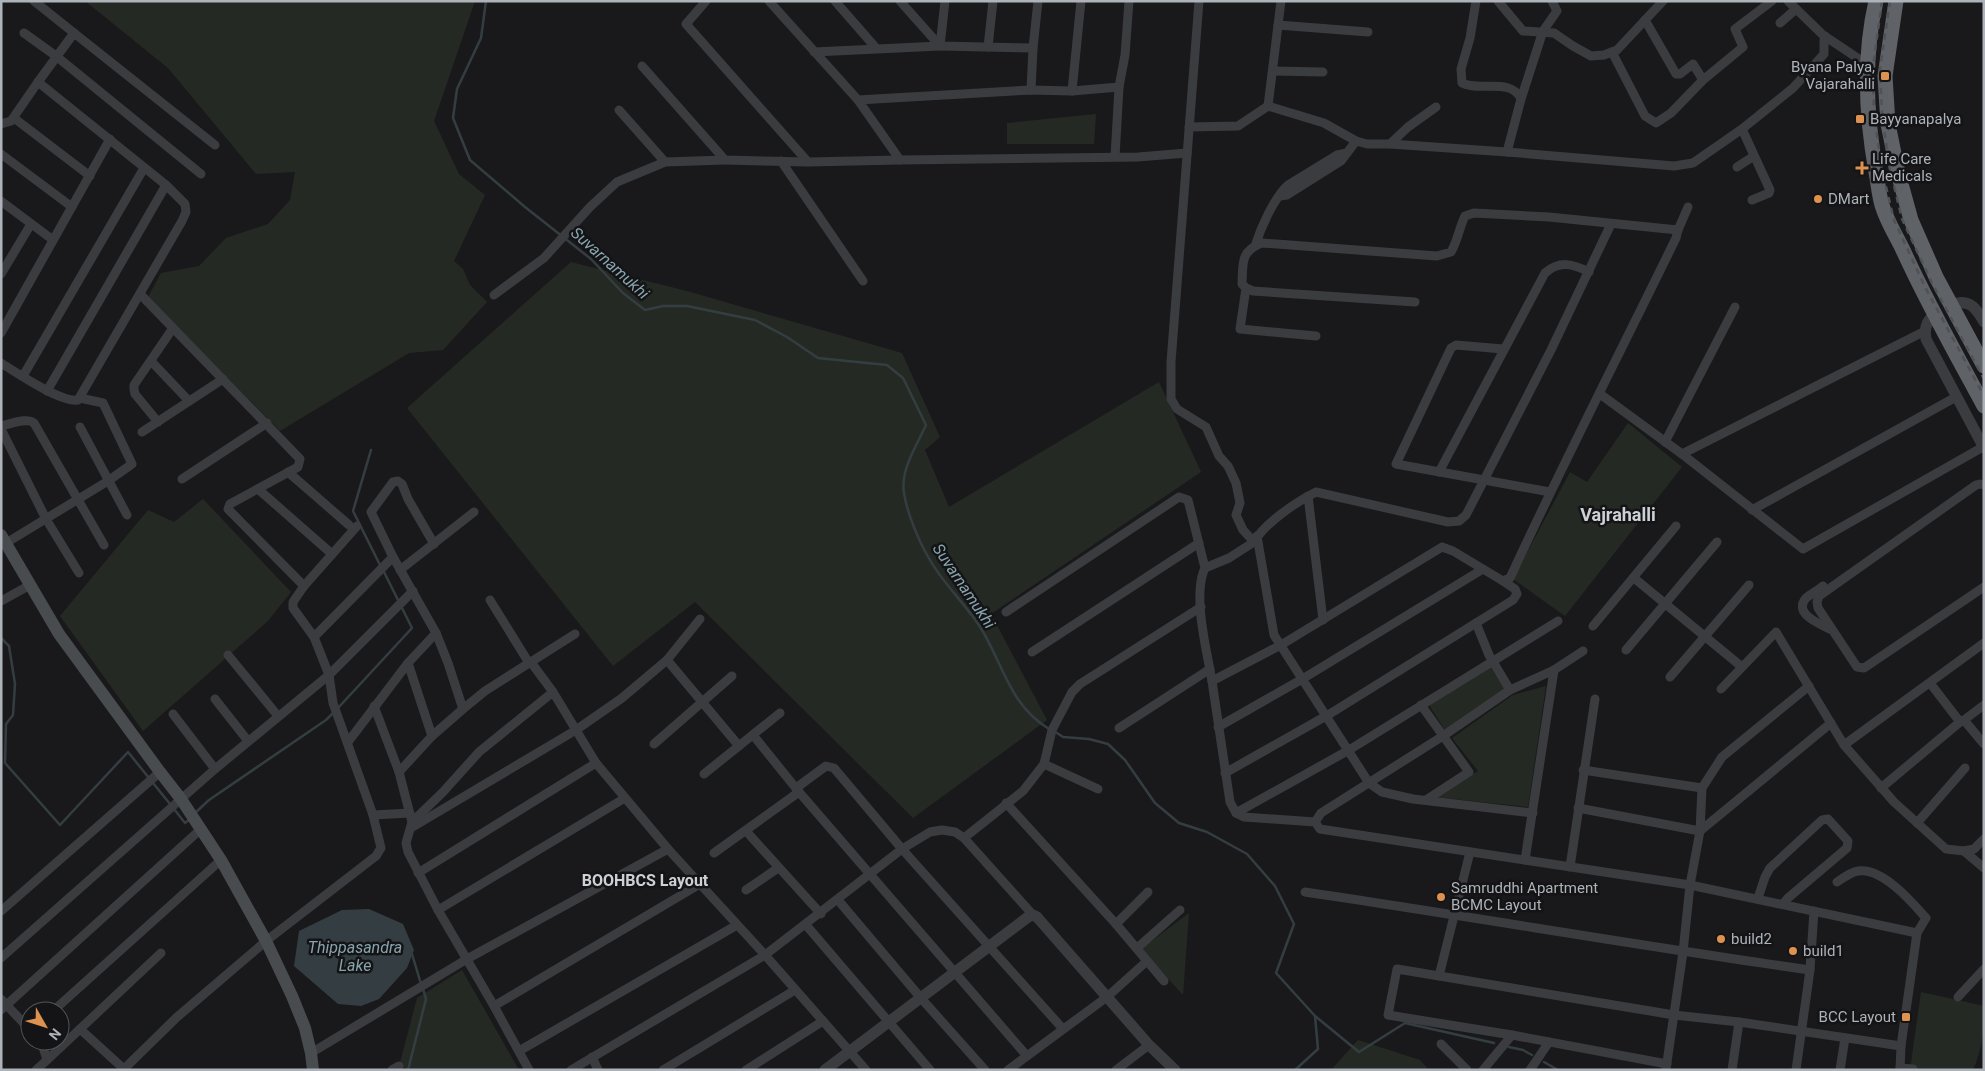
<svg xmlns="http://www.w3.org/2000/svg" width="1985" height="1071" font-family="Roboto,sans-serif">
	<rect width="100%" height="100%" fill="#19191b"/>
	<g fill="#242a23">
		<polygon points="85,1 475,1 434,121 459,174 485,195 454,261 463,269 470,285 487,302 443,350 409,353 280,431 148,297 161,273 199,266 226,238 268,224 290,200 295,172 256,174 168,68"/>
		<polygon points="1096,114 1094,144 1007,144 1007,123"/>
		<polygon points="571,262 687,291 902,353 940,437 925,450 949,507 1159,382 1201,472 991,614 1047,720 913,818 695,602 613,666 407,408"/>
		<polygon points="1628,423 1682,467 1565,616 1513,579 1570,472 1587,482"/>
		<polygon points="203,499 291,592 268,621 143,731 60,616 148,510 174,522"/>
		<polygon points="1490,666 1506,690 1445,730 1429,705"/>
		<polygon points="1546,686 1528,807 1435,797 1478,771 1452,738 1513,695"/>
		<polygon points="1189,913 1183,995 1141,949"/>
		<polygon points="462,970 519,1070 398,1070 417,998"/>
		<path d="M1921,992L1984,1006C1984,1031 1983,1046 1973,1070H1910Z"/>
		<polygon points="1358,1040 1420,1060 1429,1070 1331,1070"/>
	</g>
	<polygon fill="#343e42" points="369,909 403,924 414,950 407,968 379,999 361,1006 338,1004 294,966 299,931 342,910"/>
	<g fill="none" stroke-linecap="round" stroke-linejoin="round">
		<g stroke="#343e42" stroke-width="2.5">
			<path d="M486,1L481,38L457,89L453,118L470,160L525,207L591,259L623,293L645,310L663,306H687L755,320L787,337L818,358L887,365L903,378L926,425C917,445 900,470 904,493C907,513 919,542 930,560C944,585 967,605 982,630C1004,667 1010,705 1049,729"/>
			<polyline points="371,450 353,511 380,565"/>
			<polyline points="1,638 9,646 15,684 13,715 6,724 5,763 60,825 128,752 170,804"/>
			<polyline points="338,708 412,628 383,570"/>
			<polyline points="1054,731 1063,737 1089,739 1108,744 1125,760 1155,803 1179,823 1207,832 1247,854 1275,886 1294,924 1276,973 1315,1016 1318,1049 1295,1070"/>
			<polyline points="174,809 185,823 190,819"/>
			<polyline points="195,813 209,800 326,720 334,712"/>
			<polyline points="412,954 421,984"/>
			<polyline points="1315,1016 1359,1052 1405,1023 1494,1043"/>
			<polyline points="1509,1047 1523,1050 1532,1055"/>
			<polyline points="1544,1062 1558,1070"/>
			<polyline points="408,1070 426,999 423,989"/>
		</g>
		<g stroke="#3b3c3f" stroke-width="9">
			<polyline points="34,1 74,33"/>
			<polyline points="706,1 686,24 808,162"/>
			<polyline points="769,1 858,100"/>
			<polyline points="835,1 876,48"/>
			<polyline points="900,1 940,46 1033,48 1038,1"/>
			<polyline points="1129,1 1125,55 1119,87 1072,91 1031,90 858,100 900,160 1138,157 1187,153"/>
			<path d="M1199,1L1171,362V399L1177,409L1206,427L1219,456L1228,466L1236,483L1240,503L1236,515L1243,530L1254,542C1265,523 1296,502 1316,492L1448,522L1459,521L1466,515L1551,350L1611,224"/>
			<path d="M1476,1L1470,38L1461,69L1462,83C1479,92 1511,77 1521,99L1507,152"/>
			<polyline points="1498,1 1523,31 1554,33 1573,46 1591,56 1604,55 1617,50 1663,1"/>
			<polyline points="1788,1 1823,35 1868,65"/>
			<polyline points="1645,20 1676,74 1680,74 1693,64 1703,80"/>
			<polyline points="1780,23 1796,9"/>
			<polyline points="1278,25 1368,32"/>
			<polyline points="24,33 56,56 201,174"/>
			<polyline points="988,47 993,1"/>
			<polyline points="814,52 940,46 945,1"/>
			<polyline points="1612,52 1645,116 1656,123 1671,113 1703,80 1743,47 1735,29 1772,1"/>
			<polyline points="642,66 725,160 808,162 900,160"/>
			<polyline points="1273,71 1323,72"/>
			<polyline points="38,82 74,33 215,145"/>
			<polyline points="1031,90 1033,48"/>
			<polyline points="1072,91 1081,1"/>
			<polyline points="1521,99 1543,31 1557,11 1552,1"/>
			<polyline points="1268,106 1281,1"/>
			<polyline points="619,110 665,162"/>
			<polyline points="14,118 90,176"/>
			<path d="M1,124L11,121L38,82L166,185L185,204L186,212L182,221L78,400C61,403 17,373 1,363"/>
			<polyline points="1189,127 1238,126 1268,106 1324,123 1356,141 1367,144 1390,144 1507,152 1674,166 1693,163 1742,129 1793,88 1824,54 1824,41 1825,36"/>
			<polyline points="1742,129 1770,190 1769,193 1752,200"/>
			<polyline points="1390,144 1408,127 1436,107"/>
			<polyline points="1,154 72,207"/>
			<polyline points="1115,157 1119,87"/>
			<polyline points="781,161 863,281"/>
			<polyline points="1737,167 1754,156"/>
			<polyline points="1280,196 1287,195 1341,161 1356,141"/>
			<polyline points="1,201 53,240"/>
			<polyline points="1678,230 1688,207"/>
			<path d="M1255,246C1261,227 1274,198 1288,185L1337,155L1347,153"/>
			<polyline points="1,274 31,224"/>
			<polyline points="1246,288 1240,329 1316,336"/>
			<polyline points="494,295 544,258 590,207 617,182 665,162 725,160"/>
			<path d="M1415,302L1253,291L1246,288L1242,284C1243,264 1240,251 1262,243L1437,256L1451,252C1458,240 1459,228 1465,216L1474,213L1549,217L1678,230L1676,238C1621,351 1563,463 1510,578L1503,581L1453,551L1442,547L1281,645L1212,681L1230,802L1236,813L1244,817L1315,822L1320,829L1690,885L1917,933"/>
			<polyline points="1,333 110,139"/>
			<polyline points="1503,349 1456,345 1451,348 1396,464 1550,492"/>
			<polyline points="151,361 189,401"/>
			<polyline points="23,376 144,168"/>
			<polyline points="47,391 166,185"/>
			<polyline points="1600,394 1682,454 1803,549 1983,447"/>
			<polyline points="158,422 135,394 134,389 134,385 173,328"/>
			<path d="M1,426C11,424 26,417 34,423L104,545"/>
			<polyline points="80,427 127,515"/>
			<polyline points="1,429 46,519 79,573"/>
			<polyline points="142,432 223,379"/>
			<polyline points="1665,442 1735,307"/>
			<polyline points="1682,454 1925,331"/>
			<polyline points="288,472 349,525"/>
			<path d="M1439,472L1545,273C1560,260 1573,264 1589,272"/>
			<polyline points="182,479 267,423"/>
			<polyline points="1984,485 1980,484 1976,485 1819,596 1817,602 1818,608 1857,667 1864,668 1984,587"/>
			<polyline points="258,489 332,554"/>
			<polyline points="1308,496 1323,620"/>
			<polyline points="1752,510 1956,397"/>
			<polyline points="1257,536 1274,635 1369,783 1382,792 1413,799 1533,813"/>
			<polyline points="6,543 108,481 132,464 103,403 80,398"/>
			<polyline points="400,570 474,512"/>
			<polyline points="1634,578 1742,667"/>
			<polyline points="304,586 357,526"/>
			<path d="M1823,586C1818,590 1811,594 1806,598C1792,614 1822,625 1832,630"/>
			<polyline points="490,600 529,663 533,665 553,692 596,763 668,849 765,955 571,1070"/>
			<polyline points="1,601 30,585"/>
			<polyline points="1006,612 1179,497 1188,500 1205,568"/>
			<polyline points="1476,623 1489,655 1510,690"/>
			<polyline points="1593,626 1676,526"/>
			<polyline points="436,633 448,663 463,709 432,736 399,772 412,822 406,843 408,852 438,910 494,1006"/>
			<polyline points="314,637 393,557"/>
			<polyline points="1626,650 1717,542"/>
			<polyline points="1032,652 1199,543"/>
			<polyline points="228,655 278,716"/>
			<polyline points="667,660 739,746"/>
			<polyline points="408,663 432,736"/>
			<polyline points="1670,677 1749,585"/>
			<path d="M1212,681C1207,651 1192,595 1205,568L1229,558L1254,542"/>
			<polyline points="1930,683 1960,722"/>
			<polyline points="1721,689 1776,632 1844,745 1984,643"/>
			<polyline points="215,699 248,741"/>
			<polyline points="1421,705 1469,772 1426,800"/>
			<polyline points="1984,705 1964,720 1984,744"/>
			<polyline points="374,706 399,772"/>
			<polyline points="463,709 485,691 575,634"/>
			<polyline points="173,714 215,769"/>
			<polyline points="1218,727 1304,678 1483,569"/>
			<polyline points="1119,728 1210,669"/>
			<polyline points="753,735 799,792 1027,1056"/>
			<polyline points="348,742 408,663 436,633 393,557 371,512 393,482 398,481 402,484 408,499 434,544"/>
			<polyline points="654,744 732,676"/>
			<polyline points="1844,745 1894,802 1946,849 1964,851 1974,849 1984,839"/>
			<polyline points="1044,764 1098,789"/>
			<polyline points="1583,770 1702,788"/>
			<polyline points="1225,773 1328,715 1513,600 1517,594 1515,589 1503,581"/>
			<polyline points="704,774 780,713"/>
			<polyline points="796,788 826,766 834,768 902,849 1063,1029"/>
			<polyline points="1881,788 1960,722 1964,720"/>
			<polyline points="1006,803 1116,924 1164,981"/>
			<polyline points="1578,808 1700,831 1831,723"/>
			<polyline points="1236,813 1349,750 1558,621"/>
			<polyline points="373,815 410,813"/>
			<polyline points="412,822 443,792 479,752 553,692"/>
			<polyline points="1315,822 1321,813 1443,736 1510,690 1554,670 1583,651"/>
			<polyline points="1917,823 1965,768"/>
			<polyline points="411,828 576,730 622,698 667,660 700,619"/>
			<polyline points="746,831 821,914"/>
			<polyline points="964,838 1023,791 1044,764 1052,730 1072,692 1080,684 1201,607"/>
			<polyline points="1964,851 1984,868"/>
			<polyline points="714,853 799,792"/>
			<polyline points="1525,860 1554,670"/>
			<polyline points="1570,867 1595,699"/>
			<polyline points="418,873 596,763"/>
			<path d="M1837,882C1843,878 1851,872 1858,871C1882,867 1912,902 1926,918L1917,933L1901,1046L1900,1070"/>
			<polyline points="746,890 778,868"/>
			<path d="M1305,892C1474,917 1641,946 1810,970"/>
			<polyline points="1758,898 1765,877 1770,868 1822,820 1828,819 1848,841 1847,848 1788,898 1783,904"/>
			<polyline points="838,900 920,997 985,1070"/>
			<polyline points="438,910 625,798"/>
			<polyline points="1,911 160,772"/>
			<polyline points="1116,924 1148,892"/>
			<polyline points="806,925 930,1070"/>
			<polyline points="1137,948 1180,910"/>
			<polyline points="1,958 215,769 329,675 413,591"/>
			<polyline points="1439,976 1470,852"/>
			<polyline points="1958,997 1984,969"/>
			<polyline points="1,999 30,1030"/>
			<polyline points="1,1010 201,829"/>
			<polyline points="53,1011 221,860"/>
			<polyline points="80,1029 161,953"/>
			<polyline points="1441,1044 1467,1070"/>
			<polyline points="519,1051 737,925"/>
			<polyline points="311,1053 467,959 668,849"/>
			<polyline points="592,1057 598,1070"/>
			<polyline points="47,1060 80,1029 124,1069"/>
			<polyline points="1667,1064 1512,1035 1388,1015 1397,969 1674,1015 1739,1022 1901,1046"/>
			<polyline points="1900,1068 1913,1069"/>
			<polyline points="1666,1069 1683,952 1690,885 1700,831 1702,788 1722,757 1809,686"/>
			<polyline points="36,1070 47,1060 43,1047 38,1041"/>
			<polyline points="123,1070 176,1018 266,941 376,856 381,848 373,815 333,703 329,675 314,637 293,608 293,602 304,586 228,509 230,504 298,467 300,459 140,294"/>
			<polyline points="392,1070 399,1066"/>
			<polyline points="529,1070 494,1006 700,884"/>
			<polyline points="663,1070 795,990"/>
			<polyline points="746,1070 823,1021"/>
			<polyline points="866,1070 765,955 902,849 930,832 942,830 955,832 964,838 1033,915"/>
			<polyline points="1008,1070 1107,997 1147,961"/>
			<polyline points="1116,1070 1149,1045"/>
			<polyline points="1483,1070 1512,1035"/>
			<polyline points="1530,1070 1549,1042"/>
			<polyline points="1732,1070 1739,1022"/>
			<polyline points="1796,1070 1810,970 1814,911"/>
			<polyline points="1840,1070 1845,1038"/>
		</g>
		<g stroke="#3b3c3f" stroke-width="11">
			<path d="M1951,305C1968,298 1976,307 1984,322"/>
			<path d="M1935,314C1927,320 1924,329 1926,339L1984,448"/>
			<polyline points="825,1070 1028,917 1033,915 1037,917 1149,1045 1175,1070"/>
		</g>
		<polyline stroke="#494c4f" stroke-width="12" points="1,535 59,634 160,772 181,799 221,860 266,941 292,996 305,1028 311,1053 313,1070"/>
		<g stroke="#5f6267" stroke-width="15">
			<path d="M1876,1C1863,57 1866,116 1876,172C1878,183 1879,195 1882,205C1887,222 1896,235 1903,250C1927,303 1956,354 1984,406"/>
			<polyline points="1896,1 1885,76 1888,124 1898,173 1911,220 1936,277 1984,366"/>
		</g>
		<g stroke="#505356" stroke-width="2.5" stroke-dasharray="6 5" stroke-linecap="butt">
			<polyline points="1882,1 1873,67 1874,114 1881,166 1894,220 1925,287 1984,396"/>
			<polyline points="1890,1 1880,70 1882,114 1889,165 1902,219 1932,283 1984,379"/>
		</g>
	</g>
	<g fill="#dd924f" stroke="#141416" stroke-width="2">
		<rect x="1880" y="71" width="10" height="10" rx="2.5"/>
		<rect x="1855" y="114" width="10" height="10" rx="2.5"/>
		<path d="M1859.5 160.5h5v5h5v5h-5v5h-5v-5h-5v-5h5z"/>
		<circle cx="1818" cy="199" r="5"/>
		<circle cx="1441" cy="897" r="5"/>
		<circle cx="1721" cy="939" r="5"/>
		<circle cx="1793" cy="951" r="5"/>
		<rect x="1901" y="1012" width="10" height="10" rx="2.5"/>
	</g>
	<g text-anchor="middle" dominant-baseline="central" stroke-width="5" stroke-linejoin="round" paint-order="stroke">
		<g font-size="15" fill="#adb3b9" stroke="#141416" text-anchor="start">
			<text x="1875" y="67" text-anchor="end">Byana Palya,<tspan x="1875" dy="17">Vajarahalli</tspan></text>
			<text x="1870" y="119">Bayyanapalya</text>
			<text x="1872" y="159">Life Care<tspan x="1872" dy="17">Medicals</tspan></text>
			<text x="1828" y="199">DMart</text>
			<text x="1451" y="888">Samruddhi Apartment<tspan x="1451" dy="17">BCMC Layout</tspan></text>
			<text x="1731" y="939">build2</text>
			<text x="1803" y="951">build1</text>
			<text x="1896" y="1017" text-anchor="end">BCC Layout</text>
		</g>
		<g font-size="16" font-style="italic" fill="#88a5af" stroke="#141416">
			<text transform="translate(610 263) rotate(42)">Suvarnamukhi</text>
			<text transform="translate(964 586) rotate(56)">Suvarnamukhi</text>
			<text x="355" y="947">Thippasandra<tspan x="355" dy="18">Lake</tspan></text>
		</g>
		<g font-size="16" font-weight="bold" fill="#cdd1d5" stroke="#141416">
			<text x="645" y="880">BOOHBCS Layout</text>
		</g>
		<g font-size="18" font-weight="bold" fill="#cdd1d5" stroke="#141416">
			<text x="1618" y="514">Vajrahalli</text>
		</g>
	</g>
	<rect width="1985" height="1071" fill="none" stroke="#adb3b9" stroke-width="5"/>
	<g transform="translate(45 1026) rotate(129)"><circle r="24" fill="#141416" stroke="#515457"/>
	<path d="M0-4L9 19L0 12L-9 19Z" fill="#dd924f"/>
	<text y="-8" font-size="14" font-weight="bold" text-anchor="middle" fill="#adb3b9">N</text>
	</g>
</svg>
